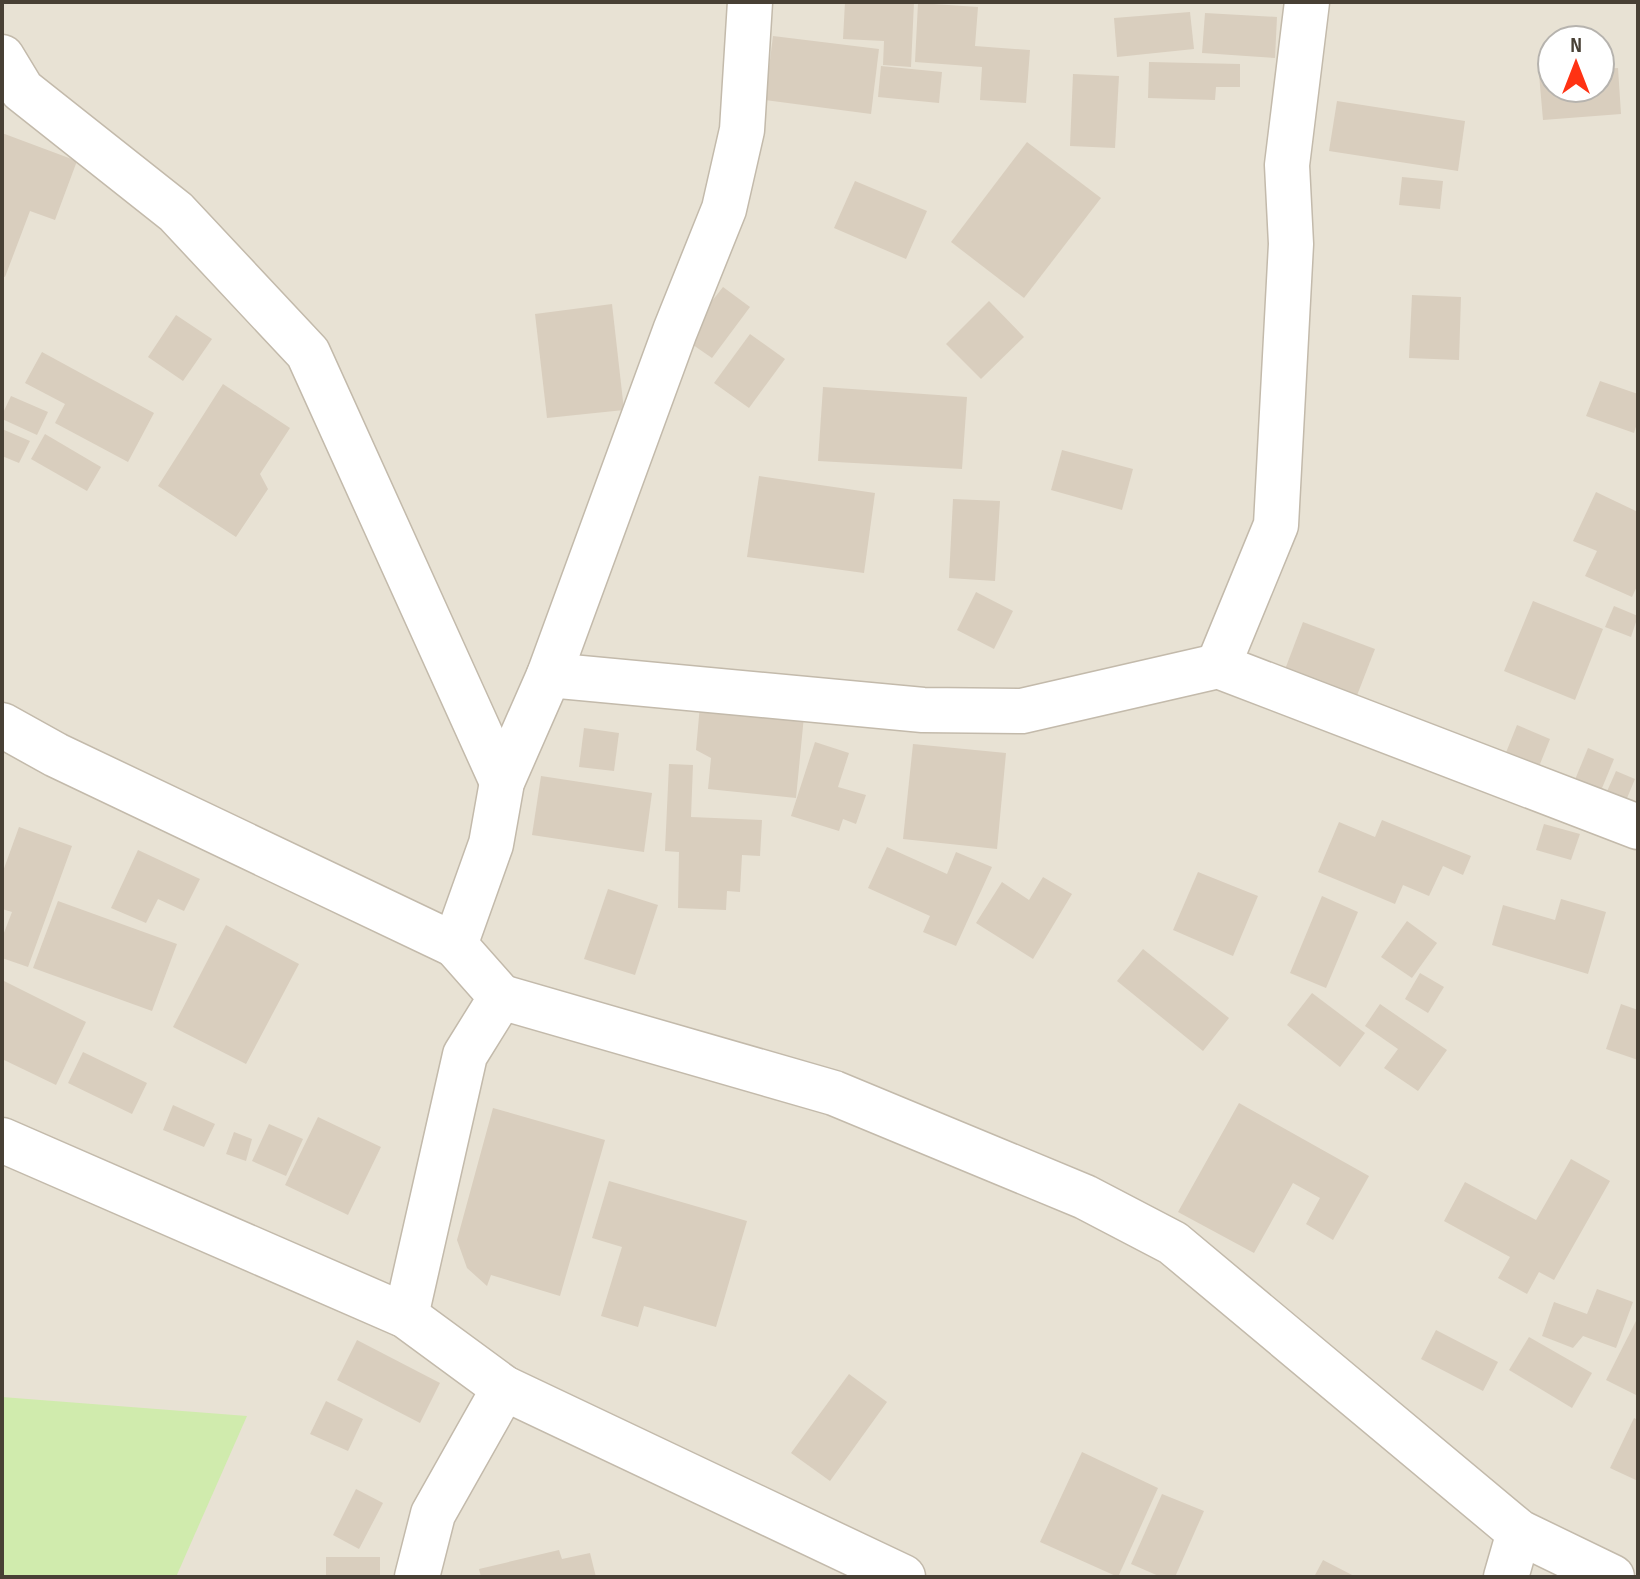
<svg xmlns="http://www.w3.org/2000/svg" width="1640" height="1579" font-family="'Sofia Sans Condensed',sans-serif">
	<rect width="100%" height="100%" fill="#f4f0e6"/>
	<path fill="#e8e2d4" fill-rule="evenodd" d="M2,2H1638V1577H2ZM1552,40H1600V88H1552Z"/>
	<polygon fill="#d0ebad" points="2,1397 247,1416 176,1577 2,1577"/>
	<g fill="#d9cebe">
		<polygon points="845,2 914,2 911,67 883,65 884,41 843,39"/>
		<polygon points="918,3 978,7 975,46 1030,50 1026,103 980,100 982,67 915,62"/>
		<polygon points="1190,12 1194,49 1117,57 1114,18"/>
		<polygon points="1205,13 1277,17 1275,58 1202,53"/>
		<polygon points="773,36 879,49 871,114 765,100"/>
		<polygon points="1149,62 1240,64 1240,87 1216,87 1215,100 1148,98"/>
		<polygon points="881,66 942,72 939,103 878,97"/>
		<polygon points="1618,68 1621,114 1543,120 1539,74 1552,73 1552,88 1600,88 1600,69"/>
		<polygon points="1073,74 1119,76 1115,148 1070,146"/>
		<polygon points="1337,101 1465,121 1458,171 1329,151"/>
		<polygon points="2,133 77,161 55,220 30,211 5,277 2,276"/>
		<polygon points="1027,142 1101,198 1024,298 951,242"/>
		<polygon points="1402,177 1443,181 1440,209 1399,205"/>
		<polygon points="855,181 927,211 906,259 834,228"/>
		<polygon points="723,287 750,307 712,358 683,338"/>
		<polygon points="1412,295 1461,297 1459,360 1409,358"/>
		<polygon points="989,301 1024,337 981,379 946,344"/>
		<polygon points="612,304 624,410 547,418 535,314"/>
		<polygon points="176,315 212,339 183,381 148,357"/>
		<polygon points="750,334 785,359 749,408 714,383"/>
		<polygon points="42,352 154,413 128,462 55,423 65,404 25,383"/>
		<polygon points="1600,381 1638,394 1638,420 1634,433 1586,416"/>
		<polygon points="223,384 290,428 260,474 268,489 236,537 158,486"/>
		<polygon points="823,387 967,397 962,469 818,461"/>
		<polygon points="11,396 48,412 37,435 2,419 2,415"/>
		<polygon points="2,429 30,441 19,463 2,456"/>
		<polygon points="45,434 101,467 87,491 31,459"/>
		<polygon points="1062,450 1133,469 1122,510 1051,490"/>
		<polygon points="759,476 875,493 864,573 747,557"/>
		<polygon points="1596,492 1638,512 1638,584 1632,597 1585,576 1597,551 1573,541"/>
		<polygon points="953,499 1000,501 995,581 949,578"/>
		<polygon points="976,592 1013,611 994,649 957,630"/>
		<polygon points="1533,601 1603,629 1575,700 1504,671"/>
		<polygon points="1614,606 1638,616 1631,637 1605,627"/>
		<polygon points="1303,622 1375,649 1356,698 1284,672"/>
		<polygon points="700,705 804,716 796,798 708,789 711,758 696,750"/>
		<polygon points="1517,725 1550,739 1538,769 1505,755"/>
		<polygon points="584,728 619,733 614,771 579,767"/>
		<polygon points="815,742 849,753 838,787 866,795 856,824 843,819 839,831 791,816"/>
		<polygon points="913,744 1006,753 997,849 903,839"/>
		<polygon points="1588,748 1614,759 1600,793 1574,782"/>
		<polygon points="669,764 693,765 691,817 762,820 760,856 742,855 740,892 727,891 726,910 678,908 679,852 665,851"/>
		<polygon points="1616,771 1635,779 1625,803 1605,796"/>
		<polygon points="541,776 652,793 644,852 532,835"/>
		<polygon points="1382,820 1471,856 1463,875 1443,866 1429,896 1403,885 1395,904 1318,872 1339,822 1375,837"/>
		<polygon points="1544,824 1580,834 1571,860 1536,850"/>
		<polygon points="19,827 72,846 28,967 2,958 2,938 12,912 2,909 2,874"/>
		<polygon points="887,847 947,874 956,852 992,867 956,946 923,932 930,916 868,888"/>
		<polygon points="138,850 200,879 184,911 158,899 146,923 111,908"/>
		<polygon points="1198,872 1258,896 1233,956 1173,930"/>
		<polygon points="1043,877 1072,894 1033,959 976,923 1002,882 1029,900"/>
		<polygon points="608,889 658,905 635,975 584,959"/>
		<polygon points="1322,896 1358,912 1326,988 1290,973"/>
		<polygon points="1561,899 1606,912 1588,974 1492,945 1503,905 1555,920"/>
		<polygon points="58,901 177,944 152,1011 33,968"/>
		<polygon points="1407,921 1437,943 1412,978 1381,957"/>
		<polygon points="226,925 299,964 246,1064 173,1027"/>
		<polygon points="1143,949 1229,1018 1203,1051 1117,981"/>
		<polygon points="1420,973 1444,987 1428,1013 1405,999"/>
		<polygon points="2,980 86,1022 56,1085 2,1059"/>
		<polygon points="1312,993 1365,1033 1340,1067 1287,1025"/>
		<polygon points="1380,1004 1447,1050 1418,1091 1384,1068 1398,1049 1365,1026"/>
		<polygon points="1621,1004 1638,1010 1638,1060 1606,1049"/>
		<polygon points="83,1052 147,1083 132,1114 68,1083"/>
		<polygon points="1239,1103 1369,1176 1333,1240 1306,1224 1320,1198 1293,1183 1254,1253 1178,1212"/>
		<polygon points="173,1105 215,1124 204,1147 163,1130"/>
		<polygon points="493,1108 605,1140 560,1296 491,1275 487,1286 467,1268 457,1240"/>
		<polygon points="318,1117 381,1147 348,1215 285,1185"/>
		<polygon points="269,1124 303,1139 286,1176 252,1161"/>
		<polygon points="234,1132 252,1139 246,1161 226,1154"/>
		<polygon points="1571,1159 1610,1181 1554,1280 1539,1272 1527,1294 1498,1278 1510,1257 1444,1221 1465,1182 1536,1220"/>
		<polygon points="609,1181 747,1221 716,1327 644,1306 638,1327 601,1316 622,1247 592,1238"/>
		<polygon points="1597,1289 1633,1302 1616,1348 1583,1336 1573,1348 1542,1336 1554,1302 1587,1314"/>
		<polygon points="1638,1317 1638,1396 1606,1380"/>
		<polygon points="1436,1330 1498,1362 1483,1391 1421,1359"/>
		<polygon points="1529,1337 1592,1373 1572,1408 1509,1370"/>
		<polygon points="357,1340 440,1383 420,1423 337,1380"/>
		<polygon points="849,1374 887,1402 830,1481 791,1453"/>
		<polygon points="326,1401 363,1419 348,1451 310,1434"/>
		<polygon points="1634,1418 1638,1420 1638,1481 1610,1468"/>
		<polygon points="1082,1452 1158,1488 1118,1577 1040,1542"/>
		<polygon points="356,1489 383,1503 359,1549 333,1535"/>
		<polygon points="1162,1494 1204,1511 1175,1577 1161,1577 1131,1564"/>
		<polygon points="559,1550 562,1559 590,1553 596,1577 481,1577 479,1569"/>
		<rect x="326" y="1557" width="54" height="20"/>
		<polygon points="1323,1560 1356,1577 1314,1577"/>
	</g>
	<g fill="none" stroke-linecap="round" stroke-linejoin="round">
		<defs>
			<g id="minor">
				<polyline points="2,57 22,90 176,212 308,353 502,782"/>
				<polyline points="1218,666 1276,525 1291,244 1287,165 1307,2"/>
				<polyline points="549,675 923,710 1022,711 1218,666 1638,827"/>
				<polyline points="2,725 56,755 455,945"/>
				<polyline points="501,997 834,1093 1085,1197 1173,1243 1519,1532 1612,1577"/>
				<polyline points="2,1140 406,1316 504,1388 903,1577"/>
				<polyline points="406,1316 465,1055 501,997 455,945 491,844 502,782 549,675 675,331 724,209 742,130 750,2"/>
				<polyline points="417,1577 433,1514 504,1388"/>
				<polyline points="1506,1577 1519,1532"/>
			</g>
		</defs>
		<use href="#minor" stroke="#c3baab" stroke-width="47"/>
		<use href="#minor" stroke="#fff" stroke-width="44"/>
	</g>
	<rect width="1640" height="1579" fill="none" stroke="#484035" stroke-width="8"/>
	<g transform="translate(1576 64)"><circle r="38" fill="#ffffff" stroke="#b6b3ae" stroke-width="2"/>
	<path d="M0-6L14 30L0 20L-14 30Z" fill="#ff3213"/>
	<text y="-12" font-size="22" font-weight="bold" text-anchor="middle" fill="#484035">N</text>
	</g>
</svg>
